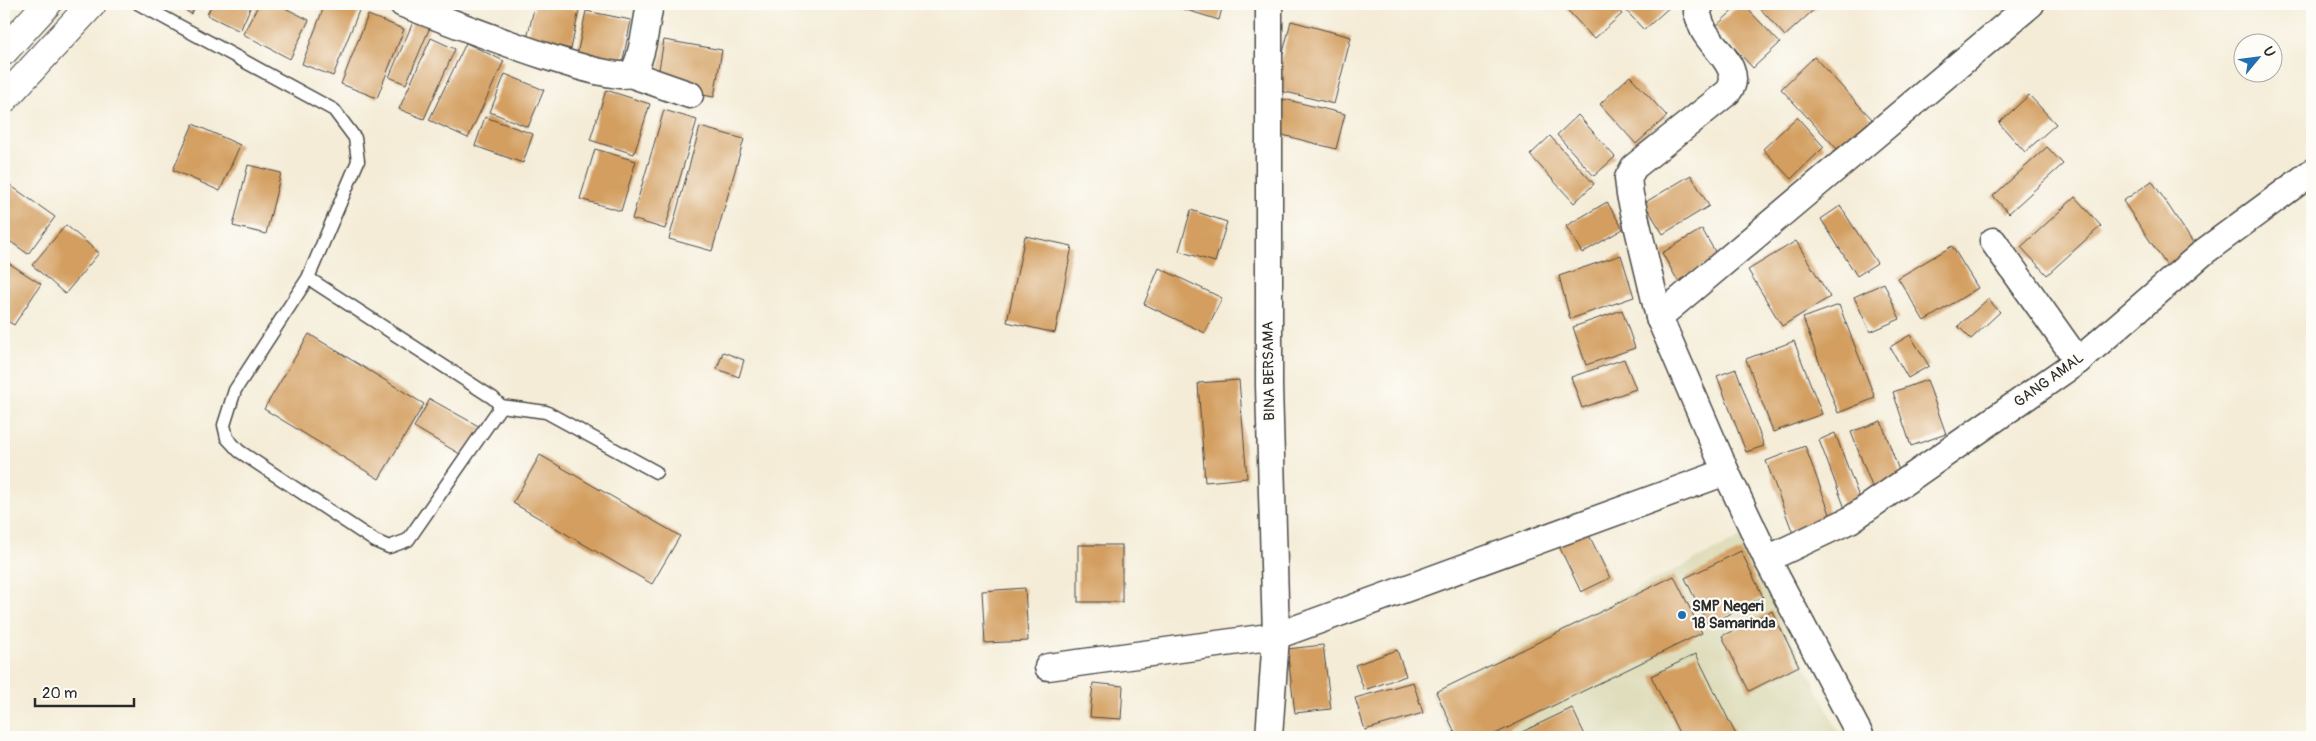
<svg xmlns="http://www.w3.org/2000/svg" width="2316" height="741" font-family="Pangolin,sans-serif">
	<rect width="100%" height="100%" fill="#fdfcf7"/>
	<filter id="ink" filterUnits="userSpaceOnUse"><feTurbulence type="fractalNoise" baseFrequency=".02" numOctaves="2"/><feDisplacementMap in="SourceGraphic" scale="10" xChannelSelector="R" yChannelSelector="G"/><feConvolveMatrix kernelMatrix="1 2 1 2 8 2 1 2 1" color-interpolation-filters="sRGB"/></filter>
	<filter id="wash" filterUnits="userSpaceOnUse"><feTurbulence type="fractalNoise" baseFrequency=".0096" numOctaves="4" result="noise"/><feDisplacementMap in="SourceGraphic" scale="20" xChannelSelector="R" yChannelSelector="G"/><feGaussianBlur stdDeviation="1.12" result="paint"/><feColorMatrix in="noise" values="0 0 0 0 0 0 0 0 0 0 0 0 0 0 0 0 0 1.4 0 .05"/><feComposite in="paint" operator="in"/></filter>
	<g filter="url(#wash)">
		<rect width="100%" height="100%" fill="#f4ecd7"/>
		<polygon fill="#dfddbb" points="1741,537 1841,737 1452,737 1430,692"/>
		<g id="blocks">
			<g fill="#d39e5f">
				<polygon points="176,4 198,4 191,14"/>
				<polygon points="212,4 252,4 240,31 207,15"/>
				<polygon points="259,4 277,4 309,20 290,59 243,34"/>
				<polygon points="325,4 348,4 360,8 333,76 302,64"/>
				<polygon points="535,4 551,4 579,10 571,49 527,39"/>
				<polygon points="589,4 610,4 609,9"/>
				<polygon points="1167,4 1223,4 1219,20"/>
				<polygon points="1562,4 1613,4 1622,14 1594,39"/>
				<polygon points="1620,4 1673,4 1644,30"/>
				<polygon points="1740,4 1743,4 1780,43 1753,68 1715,27"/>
				<polygon points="1756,4 1820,4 1785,36"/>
				<polygon points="586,11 631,20 622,65 577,55"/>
				<polygon points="368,15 404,29 377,98 341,84"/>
				<polygon points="414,20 430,27 406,84 389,77"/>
				<polygon points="1291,21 1351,37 1334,104 1274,89"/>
				<polygon points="431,38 455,49 424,119 399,109"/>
				<polygon points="664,40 722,50 714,97 656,87"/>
				<polygon points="466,43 504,61 468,138 429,120"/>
				<polygon points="1814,57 1872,119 1838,150 1781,89"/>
				<polygon points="505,74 544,90 528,127 490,112"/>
				<polygon points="1630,76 1667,116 1636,144 1600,104"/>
				<polygon points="606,90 650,104 634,154 590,140"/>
				<polygon points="2029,95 2056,124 2025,152 1999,123"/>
				<polygon points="1284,99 1345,114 1336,149 1275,133"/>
				<polygon points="664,110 697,120 665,229 632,219"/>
				<polygon points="1578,115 1615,157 1594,176 1557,135"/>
				<polygon points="485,117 533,134 523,163 475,146"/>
				<polygon points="1797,117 1824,147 1791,179 1763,149"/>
				<polygon points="193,124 240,145 220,191 173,170"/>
				<polygon points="700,127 744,139 712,251 669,239"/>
				<polygon points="1550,136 1594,184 1574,203 1530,155"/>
				<polygon points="2047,147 2063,164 2009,213 1993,196"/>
				<polygon points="595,149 636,161 621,211 580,199"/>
				<polygon points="248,165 281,173 266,234 233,226"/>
				<polygon points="1691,175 1709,206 1663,234 1644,203"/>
				<polygon points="2152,181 2196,247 2167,266 2123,201"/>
				<polygon points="10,185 55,217 28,254 4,237 4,193"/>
				<polygon points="2075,197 2101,226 2047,275 2021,247"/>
				<polygon points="1607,202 1623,229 1582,253 1566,226"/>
				<polygon points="1840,206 1877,263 1857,276 1821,219"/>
				<polygon points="1191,210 1227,222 1215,262 1179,251"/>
				<polygon points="66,225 99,253 65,294 32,265"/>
				<polygon points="1702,229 1718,257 1678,281 1662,253"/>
				<polygon points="1025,236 1072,246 1055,333 1007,322"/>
				<polygon points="1796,241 1830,297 1782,326 1748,270"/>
				<polygon points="1952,246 1978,288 1924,321 1898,278"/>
				<polygon points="1621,255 1634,297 1570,319 1559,276"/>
				<polygon points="4,260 41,284 14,325 4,319"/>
				<polygon points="1159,268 1222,298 1205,333 1144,304"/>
				<polygon points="1884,283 1900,319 1870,332 1854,297"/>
				<polygon points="1988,299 2000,312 1971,339 1958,326"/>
				<polygon points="1839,305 1875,398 1838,413 1803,318"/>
				<polygon points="1622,310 1635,348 1586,365 1573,327"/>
				<polygon points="309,334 424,404 379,479 264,409"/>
				<polygon points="1910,335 1929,366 1908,378 1890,347"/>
				<polygon points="1794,341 1822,414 1773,432 1746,359"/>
				<polygon points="723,352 744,360 739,377 717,369"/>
				<polygon points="1624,359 1636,389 1582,408 1571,377"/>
				<polygon points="1736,369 1764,446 1746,452 1717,376"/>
				<polygon points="1239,380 1247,478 1205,482 1198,383"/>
				<polygon points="1927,380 1946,434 1911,446 1893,392"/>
				<polygon points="430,399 482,428 465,457 414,427"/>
				<polygon points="1881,421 1902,479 1873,489 1851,432"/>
				<polygon points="1835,433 1862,505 1846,511 1819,440"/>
				<polygon points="1805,446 1833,522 1794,536 1766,461"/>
				<polygon points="540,455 680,536 652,584 513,503"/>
				<polygon points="1586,529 1610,578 1581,592 1557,542"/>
				<rect x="1078" y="545" width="44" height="57"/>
				<polygon points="1741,551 1763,597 1708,625 1685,578"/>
				<polygon points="1674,576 1702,633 1489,737 1457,737 1436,692"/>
				<polygon points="1025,588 1028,641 985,643 982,591"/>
				<polygon points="1772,611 1799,666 1749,691 1722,636"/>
				<polygon points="1323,645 1331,709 1295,713 1287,649"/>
				<polygon points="1397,650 1406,676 1364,690 1355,665"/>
				<polygon points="1696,654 1737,737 1681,737 1651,676"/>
				<polygon points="1413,682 1423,713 1365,730 1355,698"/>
				<polygon points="1093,683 1123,686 1121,719 1090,717"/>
				<polygon points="1572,708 1586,737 1525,737 1522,732"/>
			</g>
		</g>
	</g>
	<g filter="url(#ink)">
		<use href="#blocks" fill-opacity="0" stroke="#494845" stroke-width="1"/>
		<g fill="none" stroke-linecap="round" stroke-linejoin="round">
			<defs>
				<g id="service">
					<polyline points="139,4 334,110 355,138 358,161 308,278 235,390 224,425 227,438 239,451 375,541 389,547 408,540 501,406 493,398 308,278"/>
					<polyline points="501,406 546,412 656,472"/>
				</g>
				<g id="minor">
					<path d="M403,4C433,15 614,88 631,73C642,64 647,19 650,4"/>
					<path d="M1701,4L1697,12C1699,18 1701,25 1704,31C1714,49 1745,71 1728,92L1634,167L1628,178L1630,195L1659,317L1726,472L1767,559L1861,737"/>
					<polyline points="630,74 690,95"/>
					<polyline points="1993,241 2078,361"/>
					<polyline points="1659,317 2031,4"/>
					<polyline points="1767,559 1850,520 2078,361 2205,251 2312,172"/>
					<polyline points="1048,667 1276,636 1726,472"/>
					<polyline points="1269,737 1276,636 1269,386 1269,4"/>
				</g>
				<g id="tertiary">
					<polyline points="4,51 47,4"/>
					<polyline points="4,99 92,4"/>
				</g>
			</defs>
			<use href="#service" stroke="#494845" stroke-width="15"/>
			<use href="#minor" stroke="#494845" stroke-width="29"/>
			<use href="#tertiary" stroke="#494845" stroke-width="30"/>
			<use href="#service" stroke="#fff" stroke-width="12"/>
			<use href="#minor" stroke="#fff" stroke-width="26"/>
			<use href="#tertiary" stroke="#fff" stroke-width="28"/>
		</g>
	</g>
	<circle fill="#1f6fb2" stroke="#fdfcf7" stroke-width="2" cx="1682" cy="615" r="5"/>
	<g text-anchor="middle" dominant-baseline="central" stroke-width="4.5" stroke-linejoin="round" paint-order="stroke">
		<g font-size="15" fill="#2b2b2b" stroke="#fdfcf7">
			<text transform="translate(1269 371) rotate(-91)">BINA BERSAMA</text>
			<text transform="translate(2049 380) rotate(-36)">GANG AMAL</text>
		</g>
		<g font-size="15" font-weight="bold" fill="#2b2b2b" stroke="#fdfcf7" text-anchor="start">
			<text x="1692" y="606">SMP Negeri<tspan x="1692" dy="17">18 Samarinda</tspan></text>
		</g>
	</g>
	<rect width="2316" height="741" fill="none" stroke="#fdfcf7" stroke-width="20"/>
	<g transform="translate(2258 58) rotate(61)"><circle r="24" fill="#fdfcf7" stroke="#a9a8a5"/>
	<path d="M0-4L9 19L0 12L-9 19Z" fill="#1f6fb2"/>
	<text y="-8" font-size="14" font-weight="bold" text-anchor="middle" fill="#2b2b2b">U</text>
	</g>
	<path d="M35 698v8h99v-8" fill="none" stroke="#2b2b2b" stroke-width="2.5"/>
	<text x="42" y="698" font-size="15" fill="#2b2b2b" stroke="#fdfcf7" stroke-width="4" paint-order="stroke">20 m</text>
</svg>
